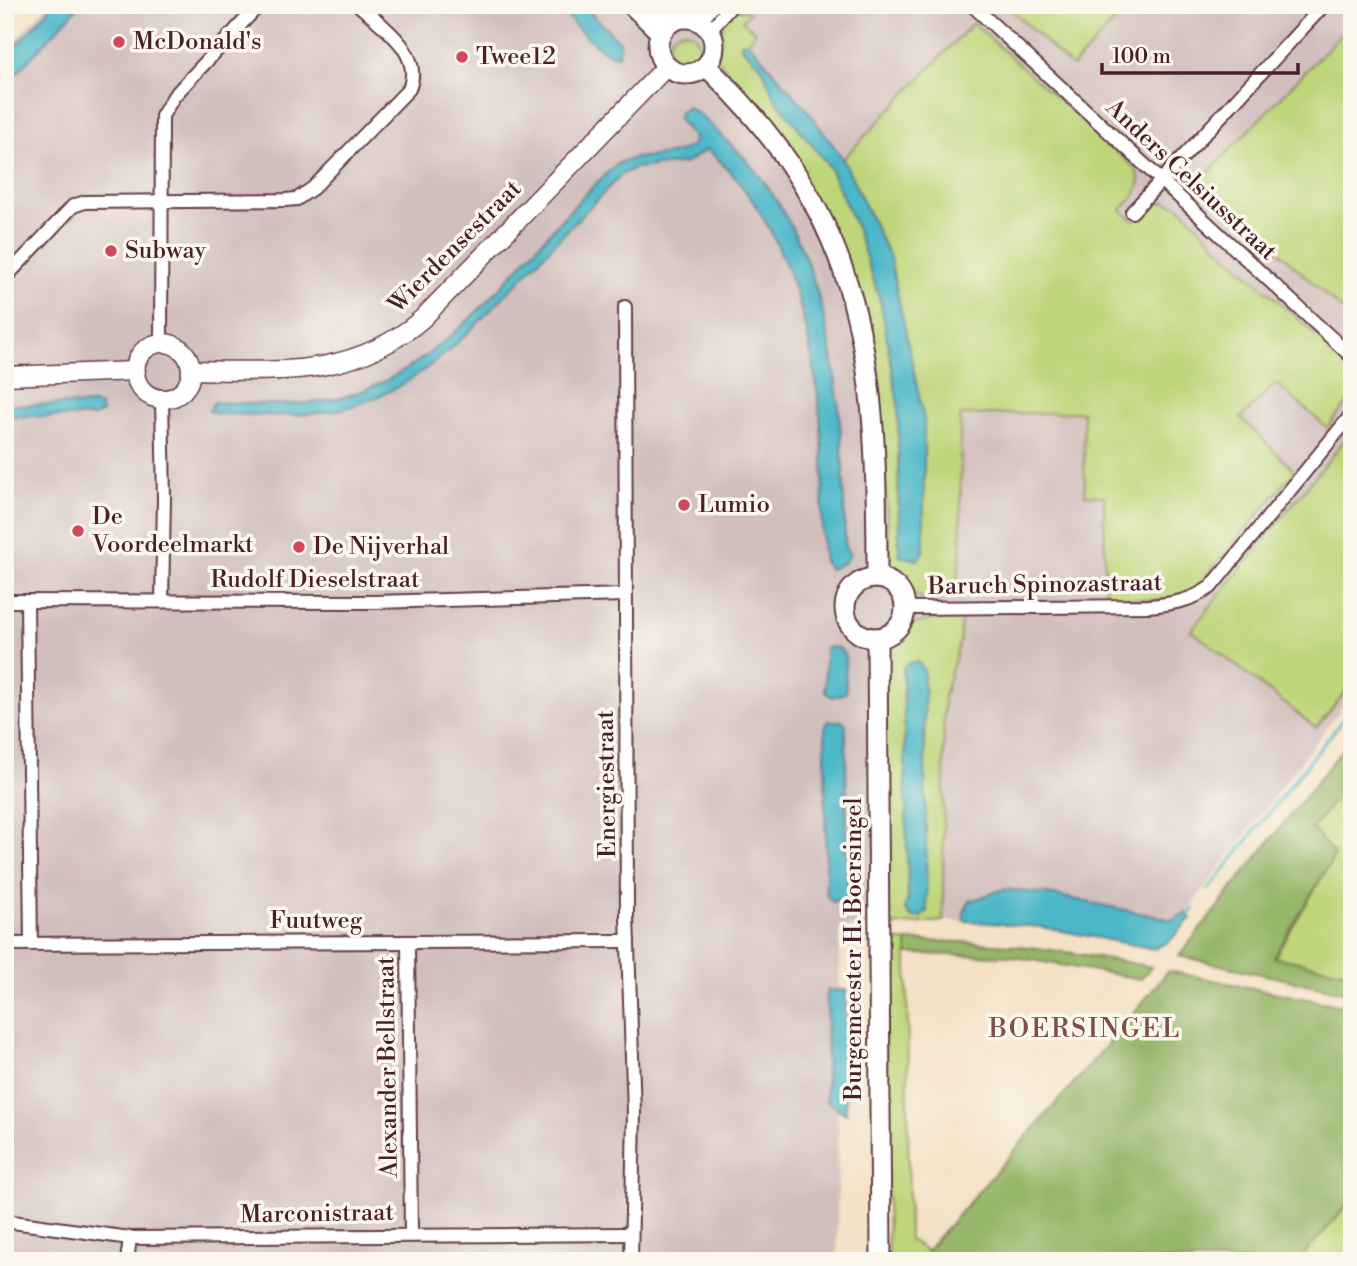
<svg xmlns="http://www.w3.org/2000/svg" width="1357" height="1266" font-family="'Libre Bodoni',serif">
	<rect width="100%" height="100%" fill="#fbf7ec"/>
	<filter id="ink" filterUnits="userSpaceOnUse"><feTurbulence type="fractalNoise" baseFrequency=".0143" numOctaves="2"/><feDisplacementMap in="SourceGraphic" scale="14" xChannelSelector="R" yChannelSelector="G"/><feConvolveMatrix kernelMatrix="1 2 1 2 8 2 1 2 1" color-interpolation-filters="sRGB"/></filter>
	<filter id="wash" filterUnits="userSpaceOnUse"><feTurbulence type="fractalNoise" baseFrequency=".00686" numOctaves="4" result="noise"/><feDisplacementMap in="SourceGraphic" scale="28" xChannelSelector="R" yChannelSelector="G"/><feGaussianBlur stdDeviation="1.57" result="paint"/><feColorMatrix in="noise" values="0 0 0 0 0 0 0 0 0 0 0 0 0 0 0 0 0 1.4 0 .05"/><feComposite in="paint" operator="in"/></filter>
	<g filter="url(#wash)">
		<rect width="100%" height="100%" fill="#f4e2c7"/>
		<polygon fill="#d1bfbd" points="47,5 1352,5 1352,694 1162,944 1031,922 936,921 840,928 837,1261 5,1261 5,52"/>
		<g fill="#bed579" stroke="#847a52" stroke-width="2" fill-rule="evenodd">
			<polygon points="1006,5 1130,5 1072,67"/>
			<path d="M735,9L750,12L742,21L755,31L748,42L741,43L742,48L762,67L774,97L830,168L856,227L881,303L898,404L899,556L917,560L890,258L843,159L973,23L1135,168L1140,181L1135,195L1121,210L1133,221L1150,205L1165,202L1179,206L1221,250L1349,364L1352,397L1327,428L1276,383L1241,418L1295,471L1194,590L1164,600L1105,598L1104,496L1085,495L1083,412L960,415L961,547L957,583C951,588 944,594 937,597C917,605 895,579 890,562L878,370L869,343L859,299L757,107L718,59L723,22Z"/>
			<polygon points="1352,23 1352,319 1201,180"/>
			<circle cx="684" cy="46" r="15"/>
			<polygon points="1352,431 1352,684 1316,728 1191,630"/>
			<path d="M956,615L961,620L960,641L944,697L943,921L884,927V649L913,624ZM903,667L927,911L905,909L908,898Z"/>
			<polygon points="1352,778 1352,973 1274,958 1335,855 1312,829"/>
			<polygon points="884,941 907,941 909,1239 941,1261 888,1261"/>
			<polygon points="1352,1200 1352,1261 1298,1261"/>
		</g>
		<g fill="#96b669" stroke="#706a4a" stroke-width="2">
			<polygon points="1352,737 1352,778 1312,829 1335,855 1274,957 1352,973 1352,994 1179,956"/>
			<path d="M907,941C995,940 1065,950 1151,967L1141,979L1009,956L907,954Z"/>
			<polygon points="1168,971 1352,1008 1352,1200 1298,1261 941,1261 926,1251 1110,1042"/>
		</g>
		<g fill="#4bb7c8" stroke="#4a6b7a" stroke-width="2">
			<polygon points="53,5 80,5 5,86 5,58"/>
			<path d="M561,5H583L620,42L618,56C604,57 566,20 561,5Z"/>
			<polygon points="748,42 809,112 843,159 890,258 924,419 924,550 918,560 899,556 898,404 881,303 856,227 830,168 774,97 762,67 742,48 741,43"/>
			<path d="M688,107C702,115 713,128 725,139C838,240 843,407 845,547L850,554L844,563L830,569L824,562C819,530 824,494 823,461C819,353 793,223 707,149L686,163L635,168L621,175C587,210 552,246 518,282C468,333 421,387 350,407C307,419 261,415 217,414L209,411L214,402C250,403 289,407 325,401C451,380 526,243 617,164C641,151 670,162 693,144L694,138L677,118L681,111Z"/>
			<polygon points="95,404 100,406 102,412 94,417 5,416 5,405"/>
			<polygon points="828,647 839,648 845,655 846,693 832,697 825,692 825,650"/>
			<polygon points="911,662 918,662 924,670 927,911 921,917 912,918 905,909 908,898 903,667"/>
			<polygon points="830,721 842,721 846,726 847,898 832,902 826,894 825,726"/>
			<polygon points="1004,889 1054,895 1173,920 1186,913 1191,918 1170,941 1154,949 1041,927 964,921 964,912 970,901"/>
			<polygon points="827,990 846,990 846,1114 826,1101"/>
		</g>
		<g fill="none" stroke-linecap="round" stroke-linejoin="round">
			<g stroke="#4bb7c8" stroke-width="3.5">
				<polyline points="1208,890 1352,708"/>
				<polyline points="1186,918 1193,909"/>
			</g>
		</g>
	</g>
	<g filter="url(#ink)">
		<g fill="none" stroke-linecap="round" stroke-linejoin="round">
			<defs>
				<g id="street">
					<polyline points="972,5 1352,357"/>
					<polyline points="699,22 714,5"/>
					<polyline points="709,31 732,5"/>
					<polyline points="1132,212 1324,5"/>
					<path d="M5,278L73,206L85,202L285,200L297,199L313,188L409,89C424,53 383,27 359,5"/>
					<polyline points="625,307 627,918 634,1112 631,1261"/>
					<polyline points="161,343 162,116 174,96 259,5"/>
					<polyline points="162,399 164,499 162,601"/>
					<polyline points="5,601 374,602 625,595"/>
					<polyline points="27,601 31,944"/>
					<path d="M905,608L1148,606C1172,604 1191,601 1211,587L1352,414"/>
					<polyline points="408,942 411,1234"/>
					<polyline points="5,944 628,941"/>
					<polyline points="5,1221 130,1238 630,1234"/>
					<polyline points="127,1261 130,1238"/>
				</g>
				<g id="secondary">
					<circle cx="163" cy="371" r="28"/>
					<path d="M191,370C277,371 354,379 423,318L666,67"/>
					<polyline points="5,376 136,371"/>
				</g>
				<g id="primary">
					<polyline points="632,5 661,33"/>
					<polyline points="655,5 673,21"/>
					<circle cx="686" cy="46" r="28"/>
					<path d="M706,66C869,223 877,364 877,578"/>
					<circle cx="875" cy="608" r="30"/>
					<polyline points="877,638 881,1261"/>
				</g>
			</defs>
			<use href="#street" stroke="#643c42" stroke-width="16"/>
			<use href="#secondary" stroke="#643c42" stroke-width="21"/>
			<use href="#primary" stroke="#643c42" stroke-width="23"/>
			<use href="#street" stroke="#fff" stroke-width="12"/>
			<use href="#secondary" stroke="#fff" stroke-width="18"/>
			<use href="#primary" stroke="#fff" stroke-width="19"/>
		</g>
	</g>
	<g fill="#d1495b" stroke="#fbf7ec" stroke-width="2.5">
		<circle cx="119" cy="42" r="7"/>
		<circle cx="462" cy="57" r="7"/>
		<circle cx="111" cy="251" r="7"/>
		<circle cx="684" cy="505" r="7"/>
		<circle cx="78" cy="531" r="7"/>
		<circle cx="299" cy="547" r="7"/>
	</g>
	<g text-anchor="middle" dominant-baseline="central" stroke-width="7" stroke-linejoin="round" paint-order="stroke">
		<g font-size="24" fill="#4a1f2b" stroke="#fbf7ec" text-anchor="start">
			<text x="133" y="42">McDonald's</text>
			<text x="476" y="57">Twee12</text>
			<text x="125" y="251">Subway</text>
			<text x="698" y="505">Lumio</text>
			<text x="92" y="517">De<tspan x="92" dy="28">Voordeelmarkt</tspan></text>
			<text x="313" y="547">De Nijverhal</text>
		</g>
		<g font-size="24" fill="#4a1f2b" stroke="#fbf7ec">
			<text transform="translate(1191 180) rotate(43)">Anders Celsiusstraat</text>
			<text transform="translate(455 247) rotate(-45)">Wierdensestraat</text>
			<text x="315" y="580">Rudolf Dieselstraat</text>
			<text transform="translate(1045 585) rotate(-1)">Baruch Spinozastraat</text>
			<text transform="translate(607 784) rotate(-91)">Energiestraat</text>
			<text x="316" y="921">Fuutweg</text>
			<text transform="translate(854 949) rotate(-90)">Burgemeester H. Boersingel</text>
			<text transform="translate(388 1067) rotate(-91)">Alexander Bellstraat</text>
			<text transform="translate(317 1214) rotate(-1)">Marconistraat</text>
		</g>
		<g font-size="26" letter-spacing="2" fill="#814d4a" stroke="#fbf7ec">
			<text x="1085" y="1029">BOERSINGEL</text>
		</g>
	</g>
	<rect width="1357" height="1266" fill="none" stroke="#fbf7ec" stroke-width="28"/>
	<path d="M1102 63v10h196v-10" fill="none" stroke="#4a1f2b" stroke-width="3.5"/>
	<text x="1112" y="63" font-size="21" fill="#4a1f2b" stroke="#fbf7ec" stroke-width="5" paint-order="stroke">100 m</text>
</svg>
